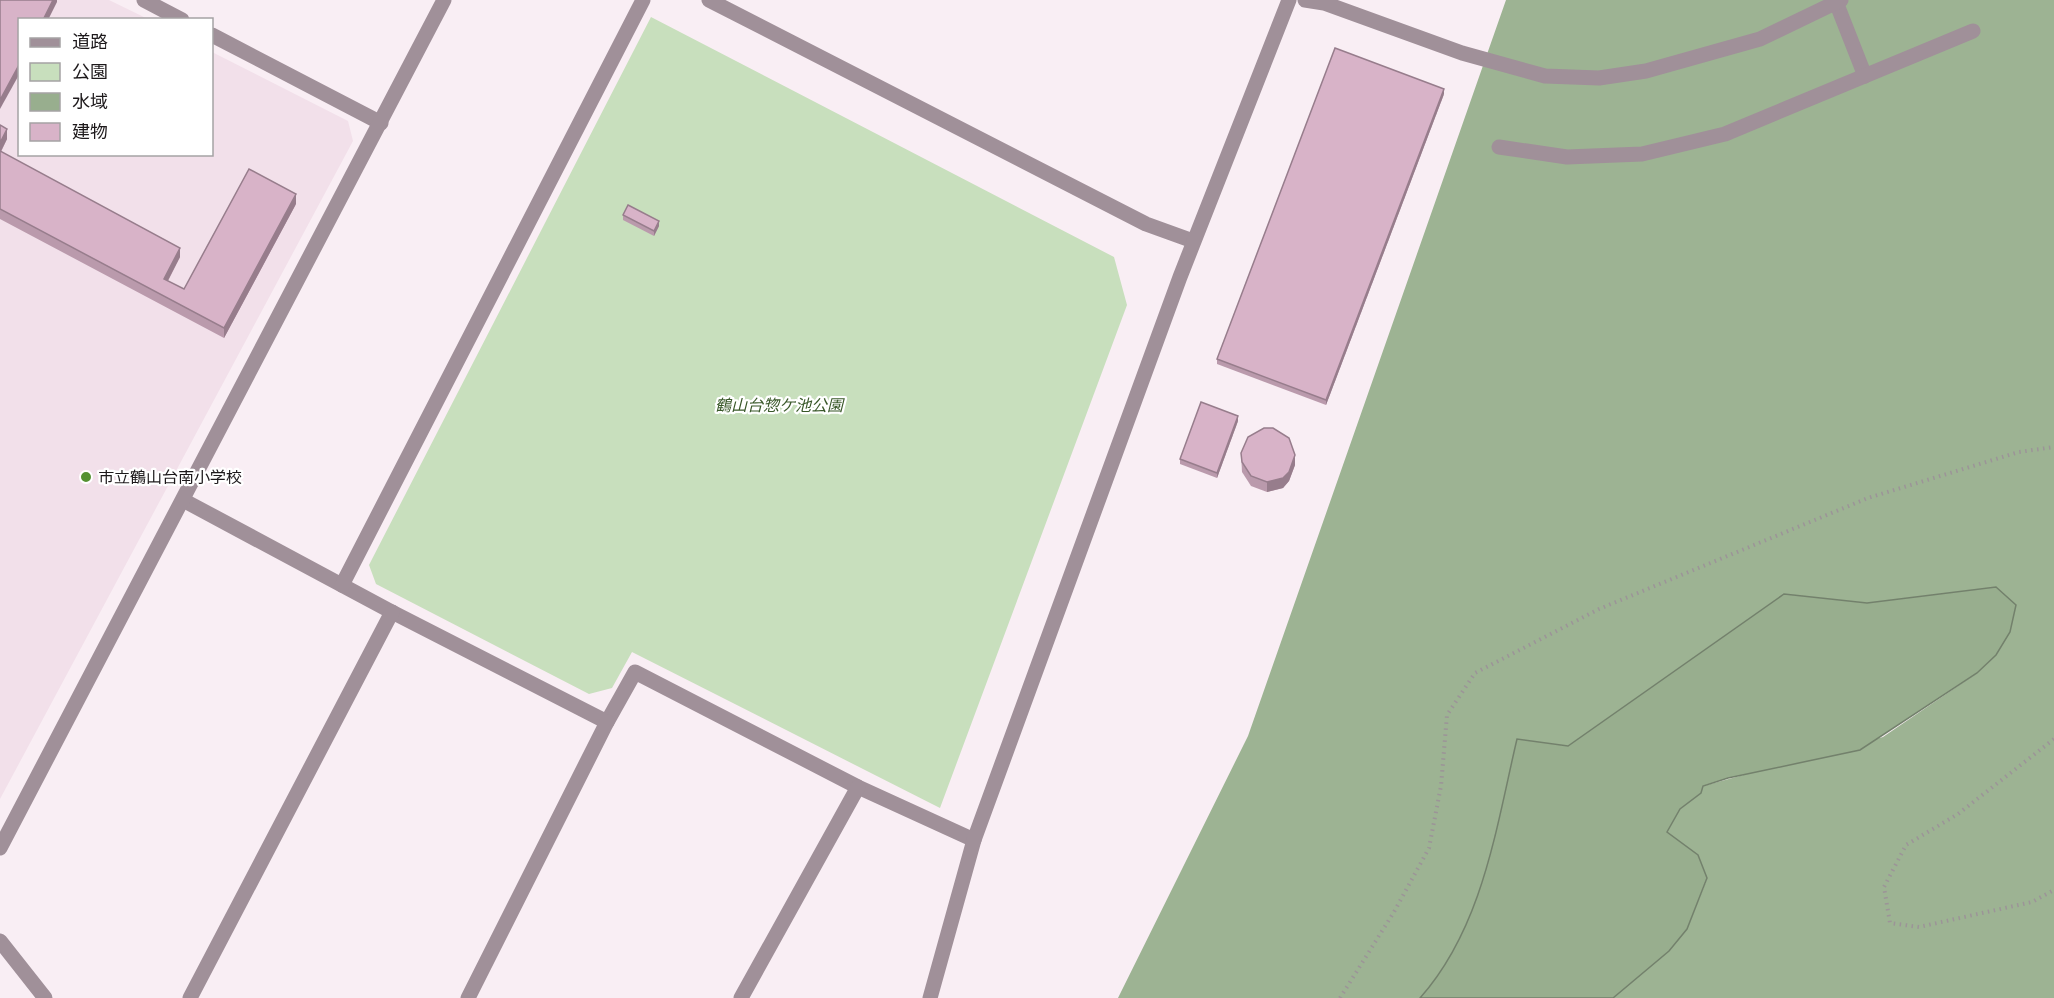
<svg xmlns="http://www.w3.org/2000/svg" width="2054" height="998" font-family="'Libre Baskerville','Noto Sans JP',serif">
	<rect width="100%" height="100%" fill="#f9eef4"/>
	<polygon fill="#f2e0ea" points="0,0 109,0 148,19 20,20 20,154 212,154 212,52 348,121 353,141 0,799"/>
	<polygon fill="#c8dfbd" points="651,17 1114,257 1127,305 940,808 632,652 612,688 589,694 376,584 369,565"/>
	<path fill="#9db393" d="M1506,0H2054V998H1613L1669,951L1687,929L1707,879L1698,855L1667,832L1680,809L1701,793L1703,786L1883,737L1977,673L1996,655V587L1867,603L1784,594L1568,746L1517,739C1496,828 1483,927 1420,998H1118L1248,736Z"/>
	<path fill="#98ae8e" stroke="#73816c" stroke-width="1.5" d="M1996,587L2016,605L2010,632L1996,655L1977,673L1860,750L1728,778L1703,786L1701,793L1680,809L1667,832L1698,855L1707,878L1687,929L1669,951L1613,998H1420C1483,927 1496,828 1517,739L1568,746L1784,594L1867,603Z"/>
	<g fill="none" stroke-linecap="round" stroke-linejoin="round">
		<g stroke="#9c9498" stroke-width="4" stroke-dasharray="1.5 4.5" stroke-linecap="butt">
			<polyline points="2054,739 1958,814 1906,845 1884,887 1890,923 1919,927 2032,902 2054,890"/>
			<polyline points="1340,998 1394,912 1429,848 1441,786 1447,715 1475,673 1599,609 1868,498 2019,452 2054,447"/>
		</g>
		<g stroke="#a09099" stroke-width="15">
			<polyline points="1836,2 1865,76"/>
			<polyline points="1499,147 1567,157 1642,154 1725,134 1973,31"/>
		</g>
		<g stroke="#a09099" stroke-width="15">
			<polyline points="144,0 182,20"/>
			<polyline points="1305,0 1324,3 1462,53 1545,76 1599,78 1646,71 1760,39 1841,0"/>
			<polyline points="212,35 381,123"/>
			<polyline points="183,500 392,612 607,722 635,672 858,787 974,840"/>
			<polyline points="342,585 643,0"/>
			<polyline points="0,848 444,0"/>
			<polyline points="0,941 45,998"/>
			<polyline points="190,998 392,612"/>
			<polyline points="468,998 607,722"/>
			<polyline points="741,998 858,787"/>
		</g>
		<g stroke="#a09099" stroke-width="15">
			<polyline points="709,0 1146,224 1193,241"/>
			<polyline points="930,998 974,840 1180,277 1289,0"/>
		</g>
	</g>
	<g fill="#ba9aac">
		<polygon points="1444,94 1326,405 1217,364 1217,359"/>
		<polygon points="0,125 7,139 1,152 180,257 168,281 184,289 296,204 224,338 0,219"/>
		<polygon points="623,215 659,226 654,236 623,220"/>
		<polygon points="1238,421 1217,478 1180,464 1180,459"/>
		<polygon points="1241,453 1295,465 1289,481 1283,488 1267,492 1251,486 1242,472"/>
	</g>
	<g fill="#977d8c">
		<polygon points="53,0 57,0 57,2 48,20 43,20"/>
		<polygon points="20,63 20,73 0,109 0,100"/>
		<polygon points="1444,89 1444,94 1326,405 1326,400"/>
		<polygon points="7,129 7,139 0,153 0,143"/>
		<polygon points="296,194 296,204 224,338 224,328"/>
		<polygon points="659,221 659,226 654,236 654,231"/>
		<polygon points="180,248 180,257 164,288 164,279"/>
		<polygon points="1238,416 1238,421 1217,478 1217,473"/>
		<polygon points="1295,455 1295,465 1289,481 1283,488 1267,492 1267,482"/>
	</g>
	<g fill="#d8b3c8" stroke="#977d8c" stroke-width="1.5">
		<polygon points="0,0 53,0 43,20 20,20 20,63 0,100"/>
		<polygon points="1335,48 1444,89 1326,400 1217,359"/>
		<polygon points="0,125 7,129 0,143"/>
		<polygon points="0,151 180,248 164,279 184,289 249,169 296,194 224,328 0,209"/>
		<polygon points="628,205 659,221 654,231 623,215"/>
		<polygon points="1201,402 1238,416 1217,473 1180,459"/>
		<polygon points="1264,428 1273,428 1289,438 1295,455 1289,472 1283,478 1267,482 1251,476 1242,462 1241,453 1248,437"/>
	</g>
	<circle fill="#549131" stroke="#fff" stroke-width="2" cx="86" cy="477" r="6"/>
	<g text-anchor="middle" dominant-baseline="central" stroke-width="4.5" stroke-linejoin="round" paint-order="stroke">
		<g font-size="16" font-style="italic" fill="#395829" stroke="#fff">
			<text x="779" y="405">鶴山台惣ケ池公園</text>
		</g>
		<g font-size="16" fill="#1d191b" stroke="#fff" text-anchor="start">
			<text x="98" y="477">市立鶴山台南小学校</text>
		</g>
	</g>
	<rect x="18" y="18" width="195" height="138" fill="#ffffff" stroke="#a5a3a4" stroke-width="1.5"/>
	<rect x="30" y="38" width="30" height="9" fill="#a09099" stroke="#a5a3a4" stroke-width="1.5"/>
	<text x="72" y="48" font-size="18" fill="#1d191b">道路</text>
	<rect x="30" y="63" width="30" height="18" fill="#c8dfbd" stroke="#a5a3a4" stroke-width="1.5"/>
	<text x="72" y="78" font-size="18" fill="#1d191b">公園</text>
	<rect x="30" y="93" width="30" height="18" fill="#98ae8e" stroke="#a5a3a4" stroke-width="1.5"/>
	<text x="72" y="108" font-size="18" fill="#1d191b">水域</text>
	<rect x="30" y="123" width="30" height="18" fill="#d8b3c8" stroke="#a5a3a4" stroke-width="1.5"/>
	<text x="72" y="138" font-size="18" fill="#1d191b">建物</text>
</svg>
